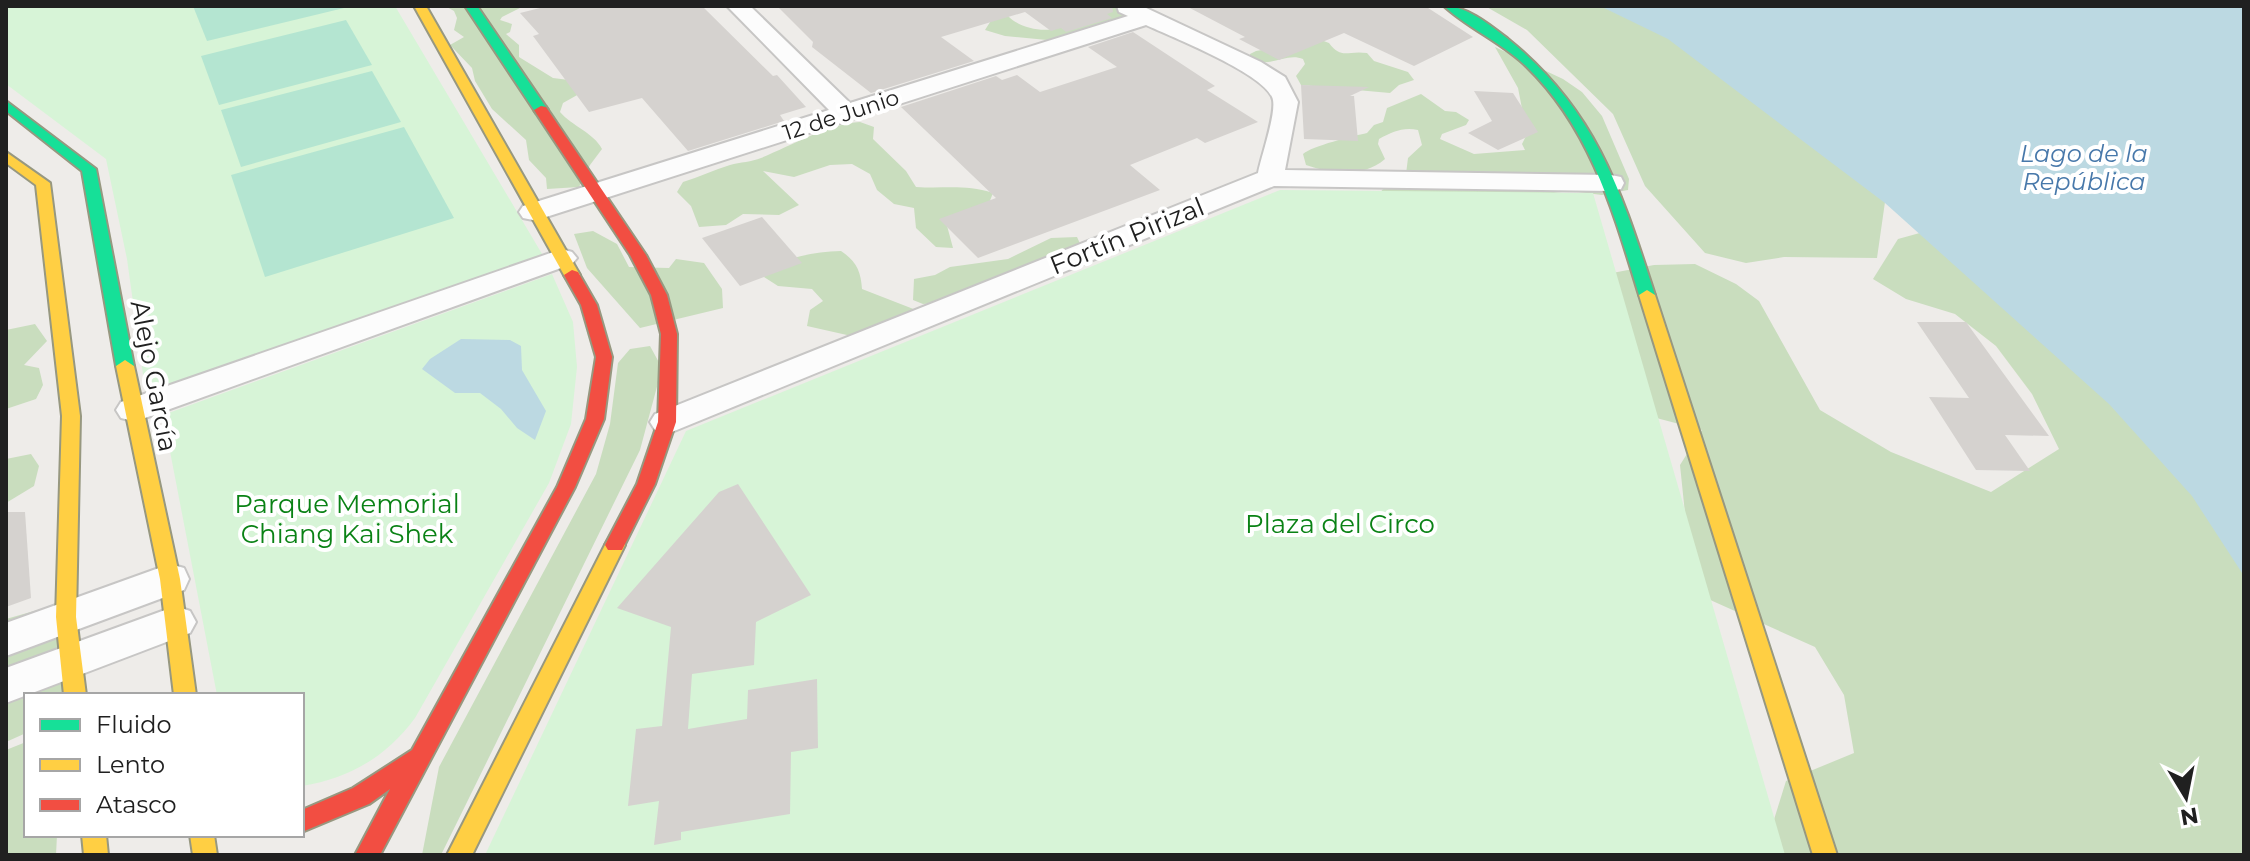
<svg xmlns="http://www.w3.org/2000/svg" width="2250" height="861" font-family="Montserrat,sans-serif">
	<rect width="100%" height="100%" fill="#eeece9"/>
	<g fill="#c9ddbe">
		<path d="M445,6H524L502,17L500,20L512,24L510,32L506,34L519,45V57L553,78L569,80L579,94L563,103L560,112C572,126 594,133 602,149L590,165L579,187L547,189L546,178L529,160L526,140L492,109L475,81L472,68L450,45L464,37L454,30L457,18L454,11Z"/>
		<path d="M1089,6H1118L1134,17L1073,39L1047,40L1005,36L985,30L992,19L1008,16C1018,27 1042,33 1057,28C1067,25 1079,12 1089,6Z"/>
		<polygon points="1485,6 1663,6 1885,202 1877,258 1784,257 1746,263 1705,253 1645,186 1613,114 1527,30"/>
		<path d="M1321,40L1329,43C1342,60 1347,50 1367,53L1374,61L1408,72L1414,80L1399,85L1390,93L1301,85L1296,76L1305,64L1303,59C1285,52 1269,70 1250,58V54L1256,51Z"/>
		<path d="M1495,47L1563,79L1582,92L1602,116L1629,179L1628,190L1602,195L1570,191L1537,195H1380L1382,190L1406,174L1408,158L1422,145L1418,130C1402,127 1393,132 1379,139L1378,144L1385,159C1363,178 1332,174 1306,165L1303,154C1312,146 1353,136 1367,133L1374,125L1383,122L1387,108L1421,94L1445,111L1456,112L1469,120L1466,125L1442,134L1440,139L1474,154L1525,150L1522,144L1527,134L1518,88Z"/>
		<path d="M860,122L874,127L873,139L906,171L916,187C945,189 965,184 993,193L987,208L946,222L953,248L936,247L916,228L914,208L894,204L877,190L870,174L852,164L830,165L794,177L763,171L799,205L779,215L743,214L726,225L699,227L691,206L677,192L683,182C699,177 714,170 730,165C740,162 752,162 761,158C790,146 831,123 860,122Z"/>
		<polygon points="593,231 617,244 629,267 669,268 676,259 704,263 722,289 723,308 640,328 587,268 574,234"/>
		<polygon points="1927,231 1949,231 2244,548 2244,855 1763,855 1786,781 1854,753 1844,695 1815,647 1688,590 1686,523 1680,465 1702,430 1607,405 1602,275 1654,265 1695,264 1736,284 1759,301 1820,410 1891,452 1991,492 2059,449 2032,394 1996,346 1955,314 1906,299 1873,279 1898,239"/>
		<polygon points="1077,237 1088,261 986,300 923,304 913,300 914,279 935,275 950,267 1008,259 1051,238"/>
		<path d="M841,251C856,261 861,271 862,289L916,310L878,342L807,326L810,310L823,301L812,289L778,286L764,277L769,267C793,256 815,252 841,251Z"/>
		<polygon points="35,324 47,341 24,365 39,368 43,385 36,399 6,409 6,330"/>
		<polygon points="650,346 662,368 640,450 441,855 422,855 439,767 596,474 610,424 618,363 630,349"/>
		<polygon points="31,454 39,466 34,486 6,503 6,459"/>
		<polygon points="55,605 81,695 26,695 26,733 6,742 6,619"/>
		<polygon points="26,742 26,835 57,835 56,855 6,855 6,750"/>
	</g>
	<g fill="#d7f4d7">
		<polygon points="6,6 395,6 545,259 419,297 146,396 127,259 106,159 6,84"/>
		<polygon points="1280,190 1593,193 1785,855 485,855 686,431"/>
		<path d="M552,274L573,322L577,367L571,424L549,483L415,718C386,757 350,778 302,786V695H217L163,415Z"/>
	</g>
	<g fill="#b4e5d1">
		<polygon points="193,6 343,6 344,8 207,41"/>
		<polygon points="346,20 372,65 219,105 201,56"/>
		<polygon points="372,71 401,122 241,167 221,110"/>
		<polygon points="404,127 454,218 265,277 231,175"/>
	</g>
	<g fill="#bcd9e2">
		<polygon points="1600,6 2244,6 2244,576 2192,496 2109,404 1885,203 1668,39"/>
		<polygon points="461,339 510,340 521,346 522,370 546,411 535,440 517,428 501,409 480,393 455,393 422,369 430,359"/>
	</g>
	<g fill="#d5d2cf">
		<polygon points="548,6 702,6 773,76 777,75 806,107 780,115 784,121 688,151 642,98 589,112 533,36 539,34 520,13"/>
		<polygon points="777,6 1112,6 1113,12 1107,14 1112,18 1066,32 1061,28 1051,31 1025,12 941,37 974,61 871,93 812,47 813,42"/>
		<polygon points="1186,6 1425,6 1473,37 1414,66 1344,33 1279,60 1239,39 1245,37"/>
		<polygon points="1133,32 1215,86 1207,90 1258,122 1205,143 1197,138 1130,165 1160,190 978,258 939,219 996,198 901,107 996,76 1002,80 1017,75 1040,92 1117,67 1088,47"/>
		<polygon points="1301,85 1369,87 1350,96 1354,96 1358,141 1304,139"/>
		<polygon points="1474,91 1513,93 1538,132 1498,150 1468,133 1492,121"/>
		<polygon points="762,217 802,263 740,286 702,238"/>
		<polygon points="1917,322 1966,322 2049,436 2005,435 2030,471 1976,470 1929,397 1969,398"/>
		<polygon points="738,484 811,595 756,622 754,665 692,674 688,729 747,719 748,690 817,679 818,748 791,752 790,814 681,832 681,840 654,845 659,801 628,806 636,729 662,726 671,627 617,608 719,492"/>
		<polygon points="6,512 25,512 31,598 6,607"/>
	</g>
	<g fill="none" stroke-linecap="round" stroke-linejoin="round">
		<defs>
			<g id="street">
				<path d="M727,6H750L850,103L1128,16L1119,12L1117,6H1142L1261,62L1285,77L1298,102L1285,170L1611,175L1621,177L1624,183L1621,189L1611,191L1274,186L667,434L655,430L650,422L655,414L1258,173C1261,157 1276,115 1273,100C1268,75 1172,37 1146,25L543,218L533,220L523,218L519,212L523,206L829,110Z"/>
				<polygon points="562,249 572,252 577,258 572,264 145,418 133,421 121,418 116,410 121,402"/>
				<polygon points="170,564 184,568 189,579 184,590 6,656 6,623"/>
				<polygon points="176,606 190,611 196,622 190,633 6,703 6,668"/>
			</g>
			<g id="fast">
				<polygon points="465,6 477,6 548,110 546,113 536,113"/>
				<path d="M1444,6C1467,6 1490,25 1508,39C1597,111 1621,191 1655,295L1653,298L1647,300L1639,295C1614,214 1591,129 1527,67C1503,43 1469,29 1444,6Z"/>
				<polygon points="6,101 96,169 134,366 131,370 125,372 116,366 82,171 6,111"/>
			</g>
			<g id="slow">
				<polygon points="414,6 426,6 580,275 578,278 566,278 564,275"/>
				<polygon points="6,152 50,183 80,416 76,617 86,695 64,695 56,617 62,416 36,185 6,163"/>
				<polygon points="1647,290 1655,295 1837,855 1813,855 1639,295"/>
				<polygon points="125,360 134,366 180,579 196,695 174,695 160,579 116,366"/>
				<polygon points="615,537 622,540 625,545 472,855 447,855 605,545 608,540"/>
				<polygon points="82,835 106,835 108,855 84,855"/>
				<polygon points="190,835 214,835 217,855 193,855"/>
			</g>
			<g id="jam">
				<polygon points="541,106 546,107 646,255 667,295 677,334 676,422 655,484 622,550 608,550 605,545 637,484 658,422 661,334 651,295 630,255 534,110"/>
				<polygon points="572,270 578,272 597,305 612,357 604,419 575,487 380,855 355,855 390,789 369,804 302,832 302,810 353,788 412,750 557,487 586,419 596,357 581,305 564,275"/>
			</g>
		</defs>
		<use href="#street" stroke="#c7c6c5" stroke-width="4"/>
		<use href="#fast" stroke="#979880" stroke-width="4"/>
		<use href="#slow" stroke="#979880" stroke-width="4"/>
		<use href="#jam" stroke="#979880" stroke-width="4"/>
		<use href="#street" fill="#fcfcfc" fill-rule="evenodd"/>
		<use href="#fast" fill="#16e098" fill-rule="evenodd"/>
		<use href="#slow" fill="#ffcf43" fill-rule="evenodd"/>
		<use href="#jam" fill="#f24e42" fill-rule="evenodd"/>
	</g>
	<g text-anchor="middle" dominant-baseline="central" stroke-width="8" stroke-linejoin="round" paint-order="stroke">
		<g font-size="22" fill="#202020" stroke="#fff">
			<text transform="translate(841 115) rotate(-18)">12 de Junio</text>
		</g>
		<g font-size="24" font-style="italic" fill="#4778aa" stroke="#fff">
			<text x="2084" y="153">Lago de la<tspan x="2084" dy="28">República</tspan></text>
		</g>
		<g font-size="26" fill="#202020" stroke="#fff">
			<text transform="translate(1127 236) rotate(-22)">Fortín Pirizal</text>
			<text transform="translate(154 376) rotate(79)">Alejo García</text>
		</g>
		<g font-size="26" fill="#0a8215" stroke="#fff">
			<text x="347" y="504">Parque Memorial<tspan x="347" dy="30">Chiang Kai Shek</tspan></text>
			<text x="1340" y="524">Plaza del Circo</text>
		</g>
	</g>
	<rect width="2250" height="861" fill="none" stroke="#202020" stroke-width="16"/>
	<rect x="24" y="693" width="280" height="144" fill="#ffffff" stroke="#a6a6a6" stroke-width="2"/>
	<rect x="40" y="719" width="40" height="12" fill="#16e098" stroke="#a6a6a6" stroke-width="2"/>
	<text x="96" y="733" font-size="24" fill="#202020">Fluido</text>
	<rect x="40" y="759" width="40" height="12" fill="#ffcf43" stroke="#a6a6a6" stroke-width="2"/>
	<text x="96" y="773" font-size="24" fill="#202020">Lento</text>
	<rect x="40" y="799" width="40" height="12" fill="#f24e42" stroke="#a6a6a6" stroke-width="2"/>
	<text x="96" y="813" font-size="24" fill="#202020">Atasco</text>
	<g transform="translate(2186 797) rotate(170)" stroke="#ffffff" stroke-width="6" paint-order="stroke">
	<path d="M0-6L14 30L0 20L-14 30Z" fill="#202020"/>
	<text y="-12" font-size="22" font-weight="bold" text-anchor="middle" fill="#202020">N</text>
	</g>
</svg>
